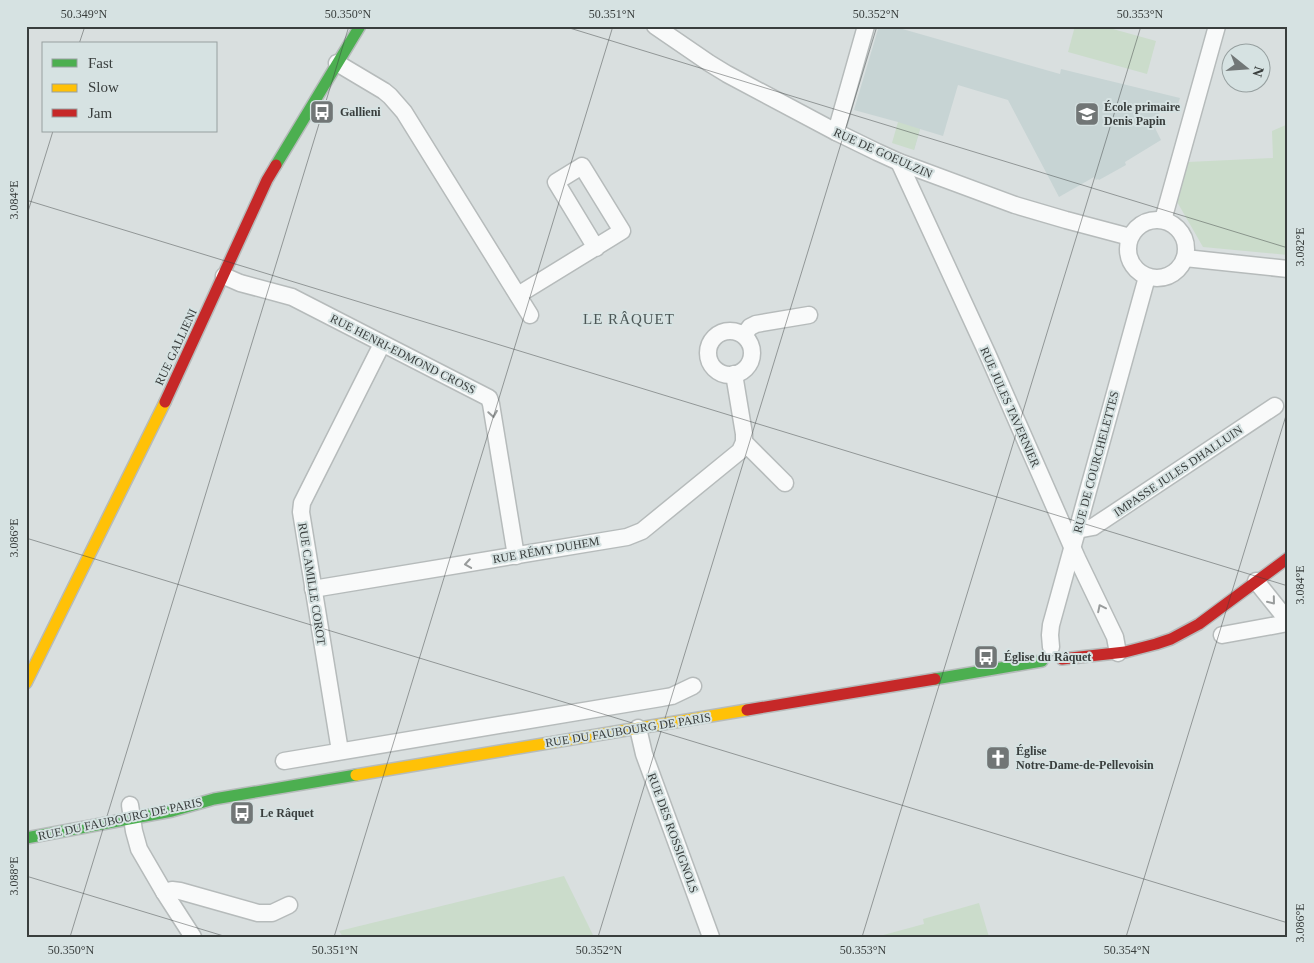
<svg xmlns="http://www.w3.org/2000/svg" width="1314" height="963" font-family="Georgia,serif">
	<rect width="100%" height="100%" fill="#d9dfdf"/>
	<polygon fill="#c7d4d4" points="879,26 892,26 1060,74 1061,69 1180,98 1178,104 1150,118 1161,140 1125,162 1126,165 1099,180 1098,179 1096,180 1094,177 1059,197 1008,100 958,85 943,136 920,129 914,150 898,122 854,110"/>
	<g fill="#cbdccb">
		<polygon points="1075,26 1102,26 1156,41 1147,74 1068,52"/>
		<polygon points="898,122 920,129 914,150 892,143"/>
		<polygon points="1288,124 1288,255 1203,247 1176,200 1188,162 1273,158 1272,131"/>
		<polygon points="564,876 594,937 343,937 339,931"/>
		<polygon points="979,903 989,937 876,937 924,924 923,919"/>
	</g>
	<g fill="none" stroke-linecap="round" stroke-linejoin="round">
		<defs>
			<g id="street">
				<polyline points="655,26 709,63 727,74 836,132 877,152 899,162 1015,205 1066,220 1130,237"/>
				<polyline points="337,63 384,91 390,96 404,112 530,315"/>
				<polyline points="836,132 866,26"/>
				<polyline points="899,162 987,353 1077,558 1115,637 1118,653"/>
				<circle cx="1157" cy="249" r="29"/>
				<polyline points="1163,220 1217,26"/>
				<polyline points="1185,258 1288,269"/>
				<polyline points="224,276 240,283 292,297 489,398 491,404 516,556"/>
				<polyline points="518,295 622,231 582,166 556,182 596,248"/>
				<circle cx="730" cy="353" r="22"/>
				<polyline points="744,335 750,327 756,324 809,315"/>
				<polyline points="744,442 785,483"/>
				<polyline points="1077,530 1093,527 1102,521 1275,406"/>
				<polyline points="1256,581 1288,621"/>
				<polyline points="313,589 627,537 642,531 740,451 744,442 744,434 734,374"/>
				<polyline points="1222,635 1288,623"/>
				<polyline points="1051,647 1050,635 1051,625 1147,277"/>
				<polyline points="638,728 644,754 711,937"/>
				<polyline points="340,751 301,512 302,503 306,495 382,344"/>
				<polyline points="284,761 661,698 672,696 693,686"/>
				<polyline points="130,805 134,831 139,849 164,892 193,937"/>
				<polyline points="164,892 172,890 180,891 258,913 272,913 289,905"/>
			</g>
			<g id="fast">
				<polyline points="276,165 360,26"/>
				<polyline points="935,679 1042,661"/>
				<polyline points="26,838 172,811 214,799 356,775"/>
			</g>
			<g id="slow">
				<polyline points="26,683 165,402"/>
				<polyline points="356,775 747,710"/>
			</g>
			<g id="jam">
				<polyline points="165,402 267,180 276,165"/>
				<polyline points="1062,659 1125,652 1156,644 1171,639 1199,624 1288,558"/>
				<polyline points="747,710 935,679"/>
			</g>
		</defs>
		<use href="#street" stroke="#b6bbbb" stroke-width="19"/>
		<use href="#fast" stroke="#b6bbbb" stroke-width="14"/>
		<use href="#slow" stroke="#b6bbbb" stroke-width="14"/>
		<use href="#jam" stroke="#b6bbbb" stroke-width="14"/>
		<use href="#street" stroke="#f9fafa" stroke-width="16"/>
		<use href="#fast" stroke="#4caf50" stroke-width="11"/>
		<use href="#slow" stroke="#ffc107" stroke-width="11"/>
		<use href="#jam" stroke="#c62828" stroke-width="11"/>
	</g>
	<defs><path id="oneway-chevron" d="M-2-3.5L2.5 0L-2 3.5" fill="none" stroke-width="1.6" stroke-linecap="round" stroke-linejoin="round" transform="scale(1.25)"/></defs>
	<g stroke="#999c9c">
		<use href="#oneway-chevron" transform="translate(493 414) rotate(81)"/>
		<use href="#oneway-chevron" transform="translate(468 564) rotate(171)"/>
		<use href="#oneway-chevron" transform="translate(1272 601) rotate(51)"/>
		<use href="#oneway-chevron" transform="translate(1101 608) rotate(-116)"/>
	</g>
	<path fill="none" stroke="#393e3d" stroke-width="1" stroke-opacity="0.45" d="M563,26L1288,248M79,44L85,26M26,200L1288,586M26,218L53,131M26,538L1288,923M26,876L227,937M70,937L349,26M334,937L613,26M598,937L877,26M862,937L1141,26M1126,937L1288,409"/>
	<defs>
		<symbol id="bus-square" viewBox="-11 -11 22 22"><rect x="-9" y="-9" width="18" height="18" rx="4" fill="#717676" stroke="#d6e2e2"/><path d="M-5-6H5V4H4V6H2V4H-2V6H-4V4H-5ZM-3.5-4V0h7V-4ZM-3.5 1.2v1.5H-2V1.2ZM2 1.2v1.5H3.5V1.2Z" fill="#fff"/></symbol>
		<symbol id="school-square" viewBox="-11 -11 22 22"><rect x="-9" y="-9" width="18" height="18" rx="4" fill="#717676" stroke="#d6e2e2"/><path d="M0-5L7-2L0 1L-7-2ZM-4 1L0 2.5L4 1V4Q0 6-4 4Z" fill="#fff"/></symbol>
		<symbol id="church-square" viewBox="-11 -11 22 22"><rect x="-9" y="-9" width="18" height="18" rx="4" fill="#717676" stroke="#d6e2e2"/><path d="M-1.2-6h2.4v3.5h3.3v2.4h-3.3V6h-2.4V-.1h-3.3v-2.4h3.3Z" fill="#fff"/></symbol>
	</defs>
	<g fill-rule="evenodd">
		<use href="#bus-square" x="308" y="98" width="28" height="28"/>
		<use href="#school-square" x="1073" y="100" width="28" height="28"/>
		<use href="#bus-square" x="972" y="643" width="28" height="28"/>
		<use href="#church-square" x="984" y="744" width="28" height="28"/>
		<use href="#bus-square" x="228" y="799" width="28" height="28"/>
	</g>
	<g text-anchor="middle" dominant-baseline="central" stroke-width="4" stroke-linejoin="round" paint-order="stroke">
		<g font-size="12" font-weight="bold" fill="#393e3d" stroke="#d6e2e2" text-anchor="start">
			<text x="1104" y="107">École primaire<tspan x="1104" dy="14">Denis Papin</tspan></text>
			<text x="340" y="112">Gallieni</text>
			<text x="1004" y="657">Église du Râquet</text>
			<text x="1016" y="751">Église<tspan x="1016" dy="14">Notre-Dame-de-Pellevoisin</tspan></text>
			<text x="260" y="813">Le Râquet</text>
		</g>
		<g font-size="12" fill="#393e3d" stroke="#d6e2e2">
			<text transform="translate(883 153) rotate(24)">RUE DE GOEULZIN</text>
			<text transform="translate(176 347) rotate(-65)">RUE GALLIENI</text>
			<text transform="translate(403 354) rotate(27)">RUE HENRI-EDMOND CROSS</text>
			<text transform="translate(1010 407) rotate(66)">RUE JULES TAVERNIER</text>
			<text transform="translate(1096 462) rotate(-75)">RUE DE COURCHELETTES</text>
			<text transform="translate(1178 471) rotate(-34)">IMPASSE JULES DHALLUIN</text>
			<text transform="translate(546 550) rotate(-10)">RUE RÉMY DUHEM</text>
			<text transform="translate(312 584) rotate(81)">RUE CAMILLE COROT</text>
			<text transform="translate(628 730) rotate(-9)">RUE DU FAUBOURG DE PARIS</text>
			<text transform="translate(120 819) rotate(-12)">RUE DU FAUBOURG DE PARIS</text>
			<text transform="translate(673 833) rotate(70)">RUE DES ROSSIGNOLS</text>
		</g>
		<g font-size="15" letter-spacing="1" fill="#4c5756" stroke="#d6e2e2">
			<text x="629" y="319">LE RÂQUET</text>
		</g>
	</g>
	<rect width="1314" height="963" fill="none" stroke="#d6e2e2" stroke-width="55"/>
	<rect x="42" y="42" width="175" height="90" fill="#d6e2e2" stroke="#97a0a0"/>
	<rect x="52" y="59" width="25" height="8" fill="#4caf50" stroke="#97a0a0"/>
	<text x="88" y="68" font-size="15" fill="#393e3d">Fast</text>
	<rect x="52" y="84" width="25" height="8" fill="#ffc107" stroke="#97a0a0"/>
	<text x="88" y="92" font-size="15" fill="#393e3d">Slow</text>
	<rect x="52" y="109" width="25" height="8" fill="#c62828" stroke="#97a0a0"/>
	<text x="88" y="118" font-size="15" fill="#393e3d">Jam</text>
	<g transform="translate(1246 68) rotate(107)"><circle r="24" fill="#d6e2e2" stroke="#97a0a0"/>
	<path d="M0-4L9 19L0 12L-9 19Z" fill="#717676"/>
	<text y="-8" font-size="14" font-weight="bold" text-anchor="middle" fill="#393e3d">N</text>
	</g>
	<rect x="28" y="28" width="1258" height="908" fill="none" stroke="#393e3d" stroke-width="2"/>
	<g font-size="12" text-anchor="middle" fill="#393e3d">
		<text x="84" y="18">50.349°N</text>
		<text x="348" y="18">50.350°N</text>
		<text x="612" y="18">50.351°N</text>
		<text x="876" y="18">50.352°N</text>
		<text x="1140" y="18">50.353°N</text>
		<text transform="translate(14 200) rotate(-90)" y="4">3.084°E</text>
		<text transform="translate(1300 247) rotate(-90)" y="4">3.082°E</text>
		<text transform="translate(14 538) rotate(-90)" y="4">3.086°E</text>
		<text transform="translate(1300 585) rotate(-90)" y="4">3.084°E</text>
		<text transform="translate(14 876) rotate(-90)" y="4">3.088°E</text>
		<text transform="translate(1300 923) rotate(-90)" y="4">3.086°E</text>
		<text x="71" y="954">50.350°N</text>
		<text x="335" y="954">50.351°N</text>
		<text x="599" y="954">50.352°N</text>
		<text x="863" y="954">50.353°N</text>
		<text x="1127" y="954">50.354°N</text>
	</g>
</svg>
